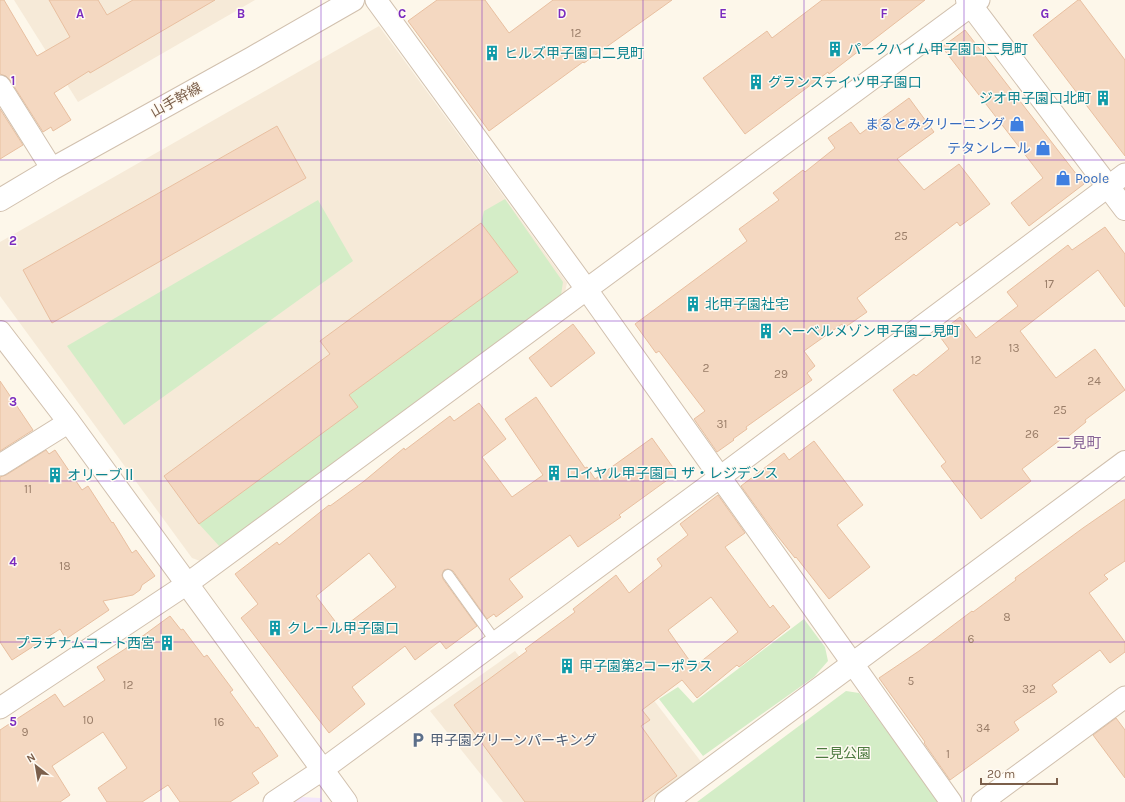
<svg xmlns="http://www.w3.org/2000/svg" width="1125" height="802" font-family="Karla,'Noto Sans JP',sans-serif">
	<rect width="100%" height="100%" fill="#fdf7ea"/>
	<g fill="#f6ead8">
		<polygon points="14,0 255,0 78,102"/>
		<polygon points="379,26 567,283 564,297 203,562 192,558 0,296 0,242"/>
		<polygon points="515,651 634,802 503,802 430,711"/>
		<polygon points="639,681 702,763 650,802 637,802"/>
	</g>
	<polygon fill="#f4e6fa" points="301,797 320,798 323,802 293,802"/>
	<g fill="#d4edc7">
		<polygon points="505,199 563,282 561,295 221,548 199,524 349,395 517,272 481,223 484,211"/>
		<polygon points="318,200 353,261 124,425 67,346"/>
		<polygon points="804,619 825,647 828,661 814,677 703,756 659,699 678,687 693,703"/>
		<polygon points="846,691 859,693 939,802 697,802"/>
	</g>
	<g fill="#f4d8c1" stroke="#e8bfa0" fill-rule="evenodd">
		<polygon points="0,0 4,0 37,56 70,37 49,0 98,0 107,15 133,0 215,0 90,73 89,71 54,93 71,120 53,131 51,127 43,132 10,80 6,76 0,74"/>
		<polygon points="437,0 485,0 509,33 553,0 672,0 584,63 583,62 489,131 408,21"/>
		<polygon points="822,0 925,0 829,74 828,72 745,134 703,78 767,31 772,38"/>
		<polygon points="1078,0 1080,0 1125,60 1125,156 1033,35"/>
		<polygon points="965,30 1084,184 1029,226 1011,203 1043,178 942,47"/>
		<polygon points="909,98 934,132 897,159 924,190 959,164 990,204 960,226 957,222 857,298 867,312 844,328 842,324 804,351 815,366 807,373 812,380 746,427 747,429 733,439 734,440 717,452 694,419 705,411 659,351 656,353 635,324 747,241 739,229 779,200 773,193 803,170 805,172 835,148 828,138 851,122 860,134"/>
		<polygon points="0,109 23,145 0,159"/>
		<polygon points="277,126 306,178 52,323 23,270"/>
		<polygon points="481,223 518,272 349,395 358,407 199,524 164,476 330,354 320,341"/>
		<polygon points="1105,227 1125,254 1125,307 1098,270 1020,331 1056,378 1095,349 1125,390 1085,420 1086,422 1065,439 1064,437 1022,469 1031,481 981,519 941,466 946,462 893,390 914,374 916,376 949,349 938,334 960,317 976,338 1018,306 1007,292 1068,245 1072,250"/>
		<polygon points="573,324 595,353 551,387 529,358"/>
		<polygon points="0,381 33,430 0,451"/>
		<path d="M536,397L585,468L587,467L595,479L652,438L677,473L619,515L621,517L578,547L570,535L509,579L523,597L496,617L494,614L487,619L453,571L448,569L444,570L442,575L443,579L477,626L446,649L440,641L415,660L405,646L352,687L365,704L329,733L241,618L258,604L235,574L277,542L279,545L329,505L330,506L363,482L404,448L405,450L450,416L454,421L479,403L506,439L482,457L512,497L543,475L505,419ZM369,553L396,587L341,629L316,596Z"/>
		<polygon points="814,441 863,505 837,525 870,567 829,599 796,557 795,558 772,529 741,486 784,453 789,460"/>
		<polygon points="46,450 49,454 55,450 82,490 88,486 112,523 113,522 132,553 136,550 155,576 142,585 140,590 133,595 103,601 109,610 66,639 60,629 12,660 0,642 0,477 6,475"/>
		<path d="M718,495L745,533L725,547L770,608L773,605L790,627L739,667L737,665L697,698L682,680L642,710L650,720L641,726L677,776L642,802H525L454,705L527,651L525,649L575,612L573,609L616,575L629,593L662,566L657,559L688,535L680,524ZM711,597L738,632L694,667L668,630Z"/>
		<polygon points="1125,499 1125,561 1104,575 1108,579 1089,593 1125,642 1125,652 1110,663 1100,650 1052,685 1057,692 1014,722 1019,730 950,780 924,743 925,742 879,678 919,651 972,611 973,612 1016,580 1015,578 1083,528"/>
		<polygon points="170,616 181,630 183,629 204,657 207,655 233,690 230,692 256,728 258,727 278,756 252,773 259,783 230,802 180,802 168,785 142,802 107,802 98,788 127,768 103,732 52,766 70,795 60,802 0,802 0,730 55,694 64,707 105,680 97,667 125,649"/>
		<polygon points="1116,718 1125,730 1125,778 1093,735"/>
	</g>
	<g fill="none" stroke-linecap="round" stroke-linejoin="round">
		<defs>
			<polyline id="service" points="448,575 496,642"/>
			<g id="minor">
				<polyline points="376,0 587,290 951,802"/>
				<polyline points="0,86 52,169"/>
				<polyline points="0,465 69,422"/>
				<polyline points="0,708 187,584 979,0"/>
				<polyline points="274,802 322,770 496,642 720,477 1125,174"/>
				<polyline points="982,802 1125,697"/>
			</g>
			<g id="tertiary">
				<polyline points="967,0 1125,209"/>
				<polyline points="0,200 52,169 252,58 353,0"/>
				<polyline points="0,332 69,422 346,802"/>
				<polyline points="666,802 1125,462"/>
			</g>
		</defs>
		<use href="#service" stroke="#d1c0ae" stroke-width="12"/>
		<use href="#minor" stroke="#d1c0ae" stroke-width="23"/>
		<use href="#tertiary" stroke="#d1c0ae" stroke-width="24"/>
		<use href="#service" stroke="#fff" stroke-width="10"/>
		<use href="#minor" stroke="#fff" stroke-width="21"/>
		<use href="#tertiary" stroke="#fff" stroke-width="22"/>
	</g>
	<path fill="none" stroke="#7b2cbf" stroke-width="1" stroke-opacity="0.55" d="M161,0V802M321,0V802M482,0V802M643,0V802M804,0V802M964,0V802M0,160H1125M0,321H1125M0,481H1125M0,642H1125"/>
	<defs>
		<symbol id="building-bare" viewBox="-9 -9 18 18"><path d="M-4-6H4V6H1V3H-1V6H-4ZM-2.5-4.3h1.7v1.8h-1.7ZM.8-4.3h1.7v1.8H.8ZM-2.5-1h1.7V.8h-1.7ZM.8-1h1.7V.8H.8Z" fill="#0f9aa8" stroke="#fffaf2" stroke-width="2.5" paint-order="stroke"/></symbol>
		<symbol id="shop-bare" viewBox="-9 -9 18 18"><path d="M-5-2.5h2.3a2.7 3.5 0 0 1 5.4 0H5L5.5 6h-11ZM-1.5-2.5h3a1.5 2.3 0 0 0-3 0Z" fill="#3f7fe0" stroke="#fffaf2" stroke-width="2.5" paint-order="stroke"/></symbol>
		<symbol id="parking-bare" viewBox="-9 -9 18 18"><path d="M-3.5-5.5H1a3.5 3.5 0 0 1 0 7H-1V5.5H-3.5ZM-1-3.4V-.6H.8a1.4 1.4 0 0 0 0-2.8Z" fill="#5c6f8a" stroke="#fffaf2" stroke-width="2.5" paint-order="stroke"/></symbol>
	</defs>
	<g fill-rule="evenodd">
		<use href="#building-bare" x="824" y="38" width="22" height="22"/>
		<use href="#building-bare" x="481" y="42" width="22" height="22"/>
		<use href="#building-bare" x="745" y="71" width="22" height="22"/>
		<use href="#building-bare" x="1092" y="87" width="22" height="22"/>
		<use href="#shop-bare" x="1006" y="113" width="22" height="22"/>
		<use href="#shop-bare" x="1032" y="137" width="22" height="22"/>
		<use href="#shop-bare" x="1052" y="167" width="22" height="22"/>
		<use href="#building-bare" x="682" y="293" width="22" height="22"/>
		<use href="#building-bare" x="755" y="320" width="22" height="22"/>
		<use href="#building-bare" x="543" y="462" width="22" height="22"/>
		<use href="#building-bare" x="44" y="464" width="22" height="22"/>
		<use href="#building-bare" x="264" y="617" width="22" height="22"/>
		<use href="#building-bare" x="156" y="632" width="22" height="22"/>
		<use href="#building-bare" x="556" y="655" width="22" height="22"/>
		<use href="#parking-bare" x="407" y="729" width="22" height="22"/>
	</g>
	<g text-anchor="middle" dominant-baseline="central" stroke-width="3" stroke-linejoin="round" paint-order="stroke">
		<g font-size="12" fill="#997d68">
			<text x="576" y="33">12</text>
			<text x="901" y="236">25</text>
			<text x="1049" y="284">17</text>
			<text x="1014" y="348">13</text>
			<text x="976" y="360">12</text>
			<text x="706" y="368">2</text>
			<text x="781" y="374">29</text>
			<text x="1094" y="381">24</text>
			<text x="1060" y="410">25</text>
			<text x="722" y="424">31</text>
			<text x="1032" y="434">26</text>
			<text x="28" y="489">11</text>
			<text x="65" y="566">18</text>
			<text x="1007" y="617">8</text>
			<text x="971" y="639">6</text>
			<text x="911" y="681">5</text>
			<text x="128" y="685">12</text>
			<text x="1029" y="689">32</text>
			<text x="88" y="720">10</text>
			<text x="219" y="722">16</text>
			<text x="983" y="728">34</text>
			<text x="25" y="732">9</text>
			<text x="948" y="754">1</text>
		</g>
		<g font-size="14" fill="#0d838f" stroke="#fffaf2" text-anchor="start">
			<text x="847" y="49">パークハイム甲子園口二見町</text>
			<text x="504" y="53">ヒルズ甲子園口二見町</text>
			<text x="768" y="82">グランステイツ甲子園口</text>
			<text x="1091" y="98" text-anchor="end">ジオ甲子園口北町</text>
			<text x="705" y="304">北甲子園社宅</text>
			<text x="778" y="331">ヘーベルメゾン甲子園二見町</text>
			<text x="566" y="473">ロイヤル甲子園口 ザ・レジデンス</text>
			<text x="67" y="475">オリーブⅡ</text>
			<text x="287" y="628">クレール甲子園口</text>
			<text x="155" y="643" text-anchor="end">プラチナムコート西宮</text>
			<text x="579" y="666">甲子園第2コーポラス</text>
		</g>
		<g font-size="14" fill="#7b5f4b" stroke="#fffaf2">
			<text transform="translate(176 100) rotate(-29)">山手幹線</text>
		</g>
		<g font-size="14" fill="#366cbe" stroke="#fffaf2" text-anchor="end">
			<text x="1005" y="124">まるとみクリーニング</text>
			<text x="1031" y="148">テタンレール</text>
			<text x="1075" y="178" text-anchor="start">Poole</text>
		</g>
		<g font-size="14" fill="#4e5e75" stroke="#fffaf2" text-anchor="start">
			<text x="430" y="740">甲子園グリーンパーキング</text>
		</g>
		<g font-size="14" fill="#4d7a40" stroke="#fffaf2">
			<text x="843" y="753">二見公園</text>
		</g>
		<g font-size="15" fill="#886496" stroke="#fffaf2">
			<text x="1079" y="443">二見町</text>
		</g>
	</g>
	<g font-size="13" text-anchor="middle" font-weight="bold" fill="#7b2cbf" stroke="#fffaf2" stroke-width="3" stroke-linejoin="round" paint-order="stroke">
		<text x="80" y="18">A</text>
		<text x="241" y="18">B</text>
		<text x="402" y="18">C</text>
		<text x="562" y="18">D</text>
		<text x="723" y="18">E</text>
		<text x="884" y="18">F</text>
		<text x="1045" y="18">G</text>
		<text x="13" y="85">1</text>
		<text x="13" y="245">2</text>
		<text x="13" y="406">3</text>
		<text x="13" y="566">4</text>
		<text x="13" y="726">5</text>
	</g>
	<g transform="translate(36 766) rotate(329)" stroke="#fffaf2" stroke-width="3" paint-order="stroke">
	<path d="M0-3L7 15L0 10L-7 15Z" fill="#7b5f4b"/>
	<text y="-6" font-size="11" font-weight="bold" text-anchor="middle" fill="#7b5f4b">N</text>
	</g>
	<path d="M981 778v6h76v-6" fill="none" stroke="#7b5f4b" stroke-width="2"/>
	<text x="987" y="778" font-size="12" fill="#7b5f4b" stroke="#fffaf2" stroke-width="3" paint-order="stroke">20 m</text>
</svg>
